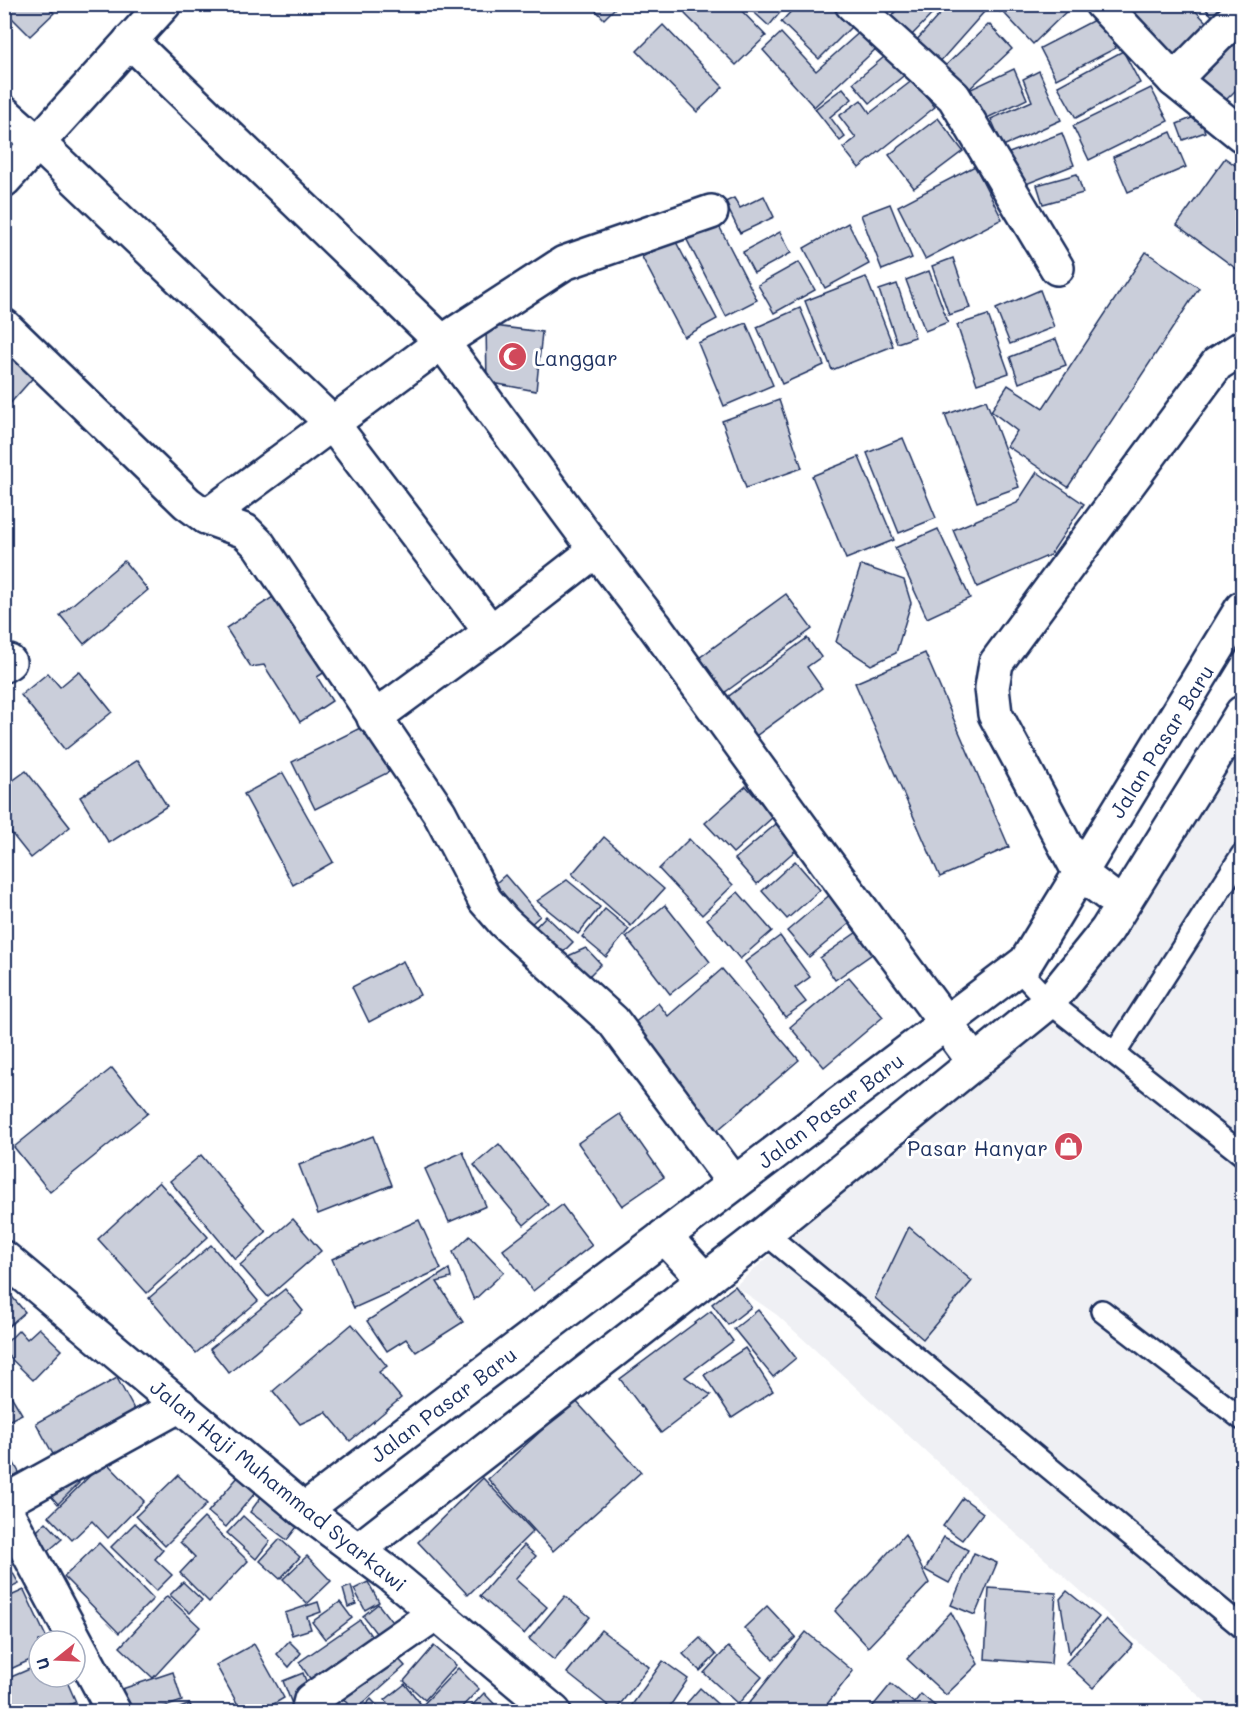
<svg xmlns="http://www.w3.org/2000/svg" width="1247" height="1716" font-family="Mali,sans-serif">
	<rect width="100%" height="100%" fill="#fff"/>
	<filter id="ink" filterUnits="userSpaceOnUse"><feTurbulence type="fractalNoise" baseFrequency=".0167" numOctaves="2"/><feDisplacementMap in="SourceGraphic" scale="12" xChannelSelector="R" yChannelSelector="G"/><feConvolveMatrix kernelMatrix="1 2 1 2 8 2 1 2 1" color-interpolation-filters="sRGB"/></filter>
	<g filter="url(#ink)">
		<polygon fill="#eff0f4" points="1242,722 1242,1711 1216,1711 993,1513 777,1315 735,1286 1054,1008"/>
		<g fill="#caceda" stroke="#1b2f5e" stroke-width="1.5">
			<polygon points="4,4 45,4 54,13 30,36 4,10"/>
			<polygon points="590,4 619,4 604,19"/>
			<polygon points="695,4 735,4 766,36 736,65 685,14"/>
			<polygon points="745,4 787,4 769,26"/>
			<polygon points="798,4 838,4 856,22 819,59 781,22"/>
			<polygon points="903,4 942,4 911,36 891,16"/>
			<polygon points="949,4 976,4 984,12 937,65 914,43"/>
			<polygon points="992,4 1007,4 1000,12"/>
			<polygon points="1013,4 1074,4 1033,44 1004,13"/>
			<polygon points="1116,4 1189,4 1207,23 1170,60"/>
			<polygon points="1201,4 1227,4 1214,18"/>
			<polygon points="1100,17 1116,48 1056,79 1040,48"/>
			<polygon points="989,24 1012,49 965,93 942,69"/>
			<polygon points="663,25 723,87 697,112 637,51"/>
			<polygon points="1242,28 1242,84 1223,103 1196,75"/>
			<polygon points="863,29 879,46 814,107 763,50 781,33 816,71"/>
			<polygon points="1123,51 1140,83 1076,118 1058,86"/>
			<polygon points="890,52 907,73 870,103 853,83"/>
			<polygon points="1014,69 1027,99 985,119 971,89"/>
			<polygon points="1039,71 1061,120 1003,146 991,119 1032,101 1023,79"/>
			<polygon points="913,80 935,107 859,168 843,148 856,138 839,116 861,100 870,113"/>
			<polygon points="843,88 852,99 830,117 845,137 840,141 815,109"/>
			<polygon points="1151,88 1168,121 1089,160 1073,126"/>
			<polygon points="1199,115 1205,132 1183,140 1177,124"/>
			<polygon points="938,118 963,151 914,188 889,155"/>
			<polygon points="1171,132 1186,167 1128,192 1113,157"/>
			<polygon points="1062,133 1074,165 1021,186 1009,153"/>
			<polygon points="1225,158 1242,170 1242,273 1177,225"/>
			<polygon points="975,166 1002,219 925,259 898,206"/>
			<polygon points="1077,174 1083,193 1043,204 1037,185"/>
			<polygon points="764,196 774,217 740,233 725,202 734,198 740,208"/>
			<polygon points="890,204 912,258 882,270 861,215"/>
			<polygon points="716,220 757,300 726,316 685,236"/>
			<polygon points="848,223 869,264 825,288 804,248"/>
			<polygon points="780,232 791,253 754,273 743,252"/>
			<polygon points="675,240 717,319 684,337 642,257"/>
			<polygon points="1146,252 1199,288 1068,487 1007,446 1017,431 991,411 1008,385 1043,408"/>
			<polygon points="953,258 970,308 949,315 932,266"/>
			<polygon points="799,262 815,290 774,313 758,285"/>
			<polygon points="929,271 948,322 925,331 906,280"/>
			<polygon points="866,277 893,346 832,370 805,301"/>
			<polygon points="897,284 915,337 897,343 879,290"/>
			<polygon points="1040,290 1054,327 1010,344 996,309"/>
			<polygon points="800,308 824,365 782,384 757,327"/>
			<polygon points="988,315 1009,373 977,384 957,325"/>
			<polygon points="746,323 773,385 724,406 698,343"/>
			<polygon points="486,325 542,332 536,391 487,382"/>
			<polygon points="1056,339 1066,365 1019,383 1010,357"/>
			<polygon points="4,341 38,372 7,407 4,405"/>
			<polygon points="779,400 802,468 746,488 722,421"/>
			<polygon points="986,400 1019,487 977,502 945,415"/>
			<polygon points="903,438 936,518 899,533 867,453"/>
			<polygon points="859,457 894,540 846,559 812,476"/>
			<polygon points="1037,472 1084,504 1050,555 977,587 953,530 1017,503"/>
			<polygon points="938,529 970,598 927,618 895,548"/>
			<polygon points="124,561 148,590 84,644 60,615"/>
			<polygon points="861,565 904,580 911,603 896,653 871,665 836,642"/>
			<polygon points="282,591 325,672 317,677 332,701 300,722 264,665 251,667 226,628"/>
			<polygon points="786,594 812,629 724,693 699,658"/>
			<polygon points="807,638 821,657 807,667 822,688 753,738 725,699"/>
			<polygon points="925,653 1009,847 940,877 855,683"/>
			<polygon points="79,671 112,712 65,750 21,695 48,673 60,687"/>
			<polygon points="366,725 389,772 315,809 292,762"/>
			<polygon points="138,760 167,806 109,843 80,797"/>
			<polygon points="26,771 70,827 31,858 4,824 4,787"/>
			<polygon points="283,773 333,862 293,885 244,794"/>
			<polygon points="746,786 773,817 733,853 705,823"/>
			<polygon points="776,824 798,848 757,884 735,859"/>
			<polygon points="604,837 664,889 631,926 572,874"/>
			<polygon points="689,839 733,885 702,915 659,869"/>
			<polygon points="795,861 820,890 787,919 762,891"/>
			<polygon points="505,875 540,916 521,933 486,892"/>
			<polygon points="567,880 600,907 578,934 537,901"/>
			<polygon points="738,892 772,931 740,959 707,919"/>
			<polygon points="832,893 854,920 809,957 787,931"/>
			<polygon points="665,905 710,962 670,994 626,937"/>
			<polygon points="605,909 629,929 606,957 582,937"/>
			<polygon points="546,916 573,942 554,961 527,936"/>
			<polygon points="860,930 875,952 835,980 820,958"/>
			<polygon points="780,936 810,977 795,988 806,1002 785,1017 745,962"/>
			<polygon points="586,948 601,964 582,983 559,960"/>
			<polygon points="403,961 420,995 369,1022 352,987"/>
			<polygon points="722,969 799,1060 712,1135 625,1031 658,1003 668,1016"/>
			<polygon points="849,977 883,1017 824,1067 790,1027"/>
			<polygon points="112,1068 148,1113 50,1192 14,1147"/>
			<polygon points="620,1114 664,1177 622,1206 578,1143"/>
			<polygon points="373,1136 392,1185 318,1214 299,1165"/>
			<polygon points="499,1144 548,1205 524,1225 474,1165"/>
			<polygon points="463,1152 486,1206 449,1222 425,1169"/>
			<polygon points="201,1155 266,1232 235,1259 170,1181"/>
			<polygon points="159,1182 208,1237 147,1293 98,1239"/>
			<polygon points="562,1205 592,1245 533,1291 503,1250"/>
			<polygon points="293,1219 321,1251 268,1297 240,1265"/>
			<polygon points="419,1220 441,1269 354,1308 332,1259"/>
			<polygon points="909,1227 972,1281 923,1339 875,1298"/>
			<polygon points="470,1236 504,1272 474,1300 453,1252"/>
			<polygon points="211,1245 258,1301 196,1353 149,1298"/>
			<polygon points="449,1269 451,1278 437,1282 463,1322 416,1352 406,1339 387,1351 367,1321"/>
			<polygon points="735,1286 751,1307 728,1325 712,1304"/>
			<polygon points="285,1289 303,1311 229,1373 210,1349"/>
			<polygon points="8,1292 25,1312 4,1330 4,1295"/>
			<polygon points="758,1310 796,1358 773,1377 734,1329"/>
			<polygon points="711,1311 733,1341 685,1377 711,1395 661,1433 620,1379"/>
			<polygon points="352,1324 387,1366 379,1372 401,1398 350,1441 326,1412 300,1424 273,1391"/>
			<polygon points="39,1328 62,1350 33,1380 4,1352 4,1345 19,1330 27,1339"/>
			<polygon points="745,1348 773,1391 732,1418 704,1375"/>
			<polygon points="117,1378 135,1411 54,1456 36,1423"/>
			<polygon points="4,1384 22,1414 4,1423"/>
			<polygon points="575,1400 641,1472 553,1551 488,1479"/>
			<polygon points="4,1445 21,1476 4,1484"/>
			<polygon points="105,1461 144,1501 108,1538 92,1521 72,1540 49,1516"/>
			<polygon points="71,1475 79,1483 58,1504 50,1495"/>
			<polygon points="178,1475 207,1504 165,1546 136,1516"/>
			<polygon points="238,1477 256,1492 226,1527 208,1512"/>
			<polygon points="483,1478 533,1531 468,1595 418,1542"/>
			<polygon points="263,1494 300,1523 287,1540 250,1512"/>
			<polygon points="963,1498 983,1513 962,1540 943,1526"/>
			<polygon points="243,1516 270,1541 256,1559 227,1533"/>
			<polygon points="204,1518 248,1561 209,1602 180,1573 195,1557 180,1542"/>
			<polygon points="46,1522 62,1539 47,1552 32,1536"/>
			<polygon points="135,1523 163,1550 155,1559 172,1575 156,1591 111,1547"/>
			<polygon points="905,1534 929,1583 868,1647 835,1611"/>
			<polygon points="944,1537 968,1550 949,1583 925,1570"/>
			<polygon points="280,1539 300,1557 280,1579 260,1561"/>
			<polygon points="99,1543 153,1599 119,1633 64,1577"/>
			<polygon points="524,1545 536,1556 515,1579 547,1607 524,1634 480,1596"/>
			<polygon points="974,1553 997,1563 975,1615 951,1605"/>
			<polygon points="307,1556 331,1581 307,1604 283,1579"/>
			<polygon points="4,1557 19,1584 4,1591"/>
			<polygon points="183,1582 202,1600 190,1613 170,1595"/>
			<polygon points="368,1582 379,1602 365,1610 354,1589"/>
			<polygon points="351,1586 356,1604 348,1607 343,1589"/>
			<polygon points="989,1588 1056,1593 1051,1664 985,1659"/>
			<polygon points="24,1590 48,1641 39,1641 39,1656 4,1672 4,1599"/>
			<polygon points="1067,1591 1099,1617 1069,1653 1060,1599"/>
			<polygon points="167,1596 200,1627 153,1678 120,1647"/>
			<polygon points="565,1596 590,1617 554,1660 529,1639"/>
			<polygon points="318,1602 321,1612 307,1617 311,1629 292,1635 285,1613"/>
			<polygon points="340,1602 352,1618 325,1639 312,1622"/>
			<polygon points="378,1604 395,1626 379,1637 363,1616"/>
			<polygon points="767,1606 796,1637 773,1659 744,1628"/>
			<polygon points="951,1612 978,1664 946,1695 907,1659"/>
			<polygon points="1106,1619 1133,1645 1093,1688 1066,1663"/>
			<polygon points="360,1620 374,1640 313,1683 299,1662"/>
			<polygon points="601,1630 649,1667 615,1711 567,1673"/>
			<polygon points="806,1632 853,1671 821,1712 742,1712"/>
			<polygon points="700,1638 716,1655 700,1671 683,1654"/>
			<polygon points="289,1641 301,1653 289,1667 277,1654"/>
			<polygon points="254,1644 284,1698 260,1712 242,1712 216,1665"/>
			<polygon points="434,1646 456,1665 425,1700 404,1681"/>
			<polygon points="388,1647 405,1666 354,1711 337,1692"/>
			<polygon points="728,1647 762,1677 738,1704 704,1673"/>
			<polygon points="663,1661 688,1679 666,1712 627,1712"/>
			<polygon points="39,1665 39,1677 65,1677 76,1702 53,1712 9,1712 8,1709 4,1710 4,1680"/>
			<polygon points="458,1668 479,1689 457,1712 416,1712"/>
			<polygon points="173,1672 182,1701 150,1712 127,1712 119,1690"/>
			<polygon points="303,1673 312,1697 292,1704 283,1681"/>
			<polygon points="405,1684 420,1703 410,1712 394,1712 385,1700"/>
			<polygon points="891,1684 914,1703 921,1694 942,1712 868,1712"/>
			<polygon points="700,1688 726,1712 679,1712"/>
			<polygon points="484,1693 500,1710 499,1712 466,1712"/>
			<polygon points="371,1699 383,1712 359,1712"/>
			<polygon points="190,1704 193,1712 170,1712"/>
		</g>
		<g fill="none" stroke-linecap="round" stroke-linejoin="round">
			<defs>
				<g id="service">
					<polyline points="1017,968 1049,1002 1242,1154"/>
					<polyline points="1115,1053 1242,855"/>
					<polyline points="765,1233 1242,1627"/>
					<polyline points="1102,1311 1242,1419"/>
				</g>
				<g id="minor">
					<polyline points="852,4 954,97 1057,268"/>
					<polyline points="1102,4 1174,80 1242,135"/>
					<polyline points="130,41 442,342 596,550 654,625 827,863 975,1063"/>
					<polyline points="1174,80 1242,11"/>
					<polyline points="4,113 38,143 331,422 491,632"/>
					<polyline points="4,326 187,503 206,517 245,531 259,545 439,812 485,900 504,922 613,1021 734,1183"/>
					<polyline points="206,517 442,342 564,263 711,212"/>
					<polyline points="4,665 9,662"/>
					<polyline points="374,718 491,632 596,550"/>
					<polyline points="1122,905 1080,873 995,714 992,688 996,663 1217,364 1242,348"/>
					<polyline points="4,1502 180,1405"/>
					<polyline points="4,1507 114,1712"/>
					<polyline points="308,1712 311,1700 436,1613"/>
				</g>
				<g id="tertiary">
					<polyline points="4,180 164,4"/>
					<polyline points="664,1236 705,1280"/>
					<polyline points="304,1510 1026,962 1242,608"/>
					<polyline points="358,1550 765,1233 1049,1002 1107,930 1242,713"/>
				</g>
				<polyline id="primary" points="4,1258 304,1510 391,1575 554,1712"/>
			</defs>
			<use href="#service" stroke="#1b2f5e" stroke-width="26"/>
			<use href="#minor" stroke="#1b2f5e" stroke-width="38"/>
			<use href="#tertiary" stroke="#1b2f5e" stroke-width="38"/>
			<use href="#primary" stroke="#1b2f5e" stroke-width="38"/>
			<use href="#service" stroke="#fff" stroke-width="21"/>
			<use href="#minor" stroke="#fff" stroke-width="33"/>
			<use href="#tertiary" stroke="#fff" stroke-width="33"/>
			<use href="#primary" stroke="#fff" stroke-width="33"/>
		</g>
	</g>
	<defs>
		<symbol id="mosque-disc" viewBox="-11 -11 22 22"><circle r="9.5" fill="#d1495b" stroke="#fff"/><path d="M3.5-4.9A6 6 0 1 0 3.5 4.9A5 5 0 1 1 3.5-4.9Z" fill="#fff"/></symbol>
		<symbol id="shop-disc" viewBox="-11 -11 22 22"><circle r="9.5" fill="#d1495b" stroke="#fff"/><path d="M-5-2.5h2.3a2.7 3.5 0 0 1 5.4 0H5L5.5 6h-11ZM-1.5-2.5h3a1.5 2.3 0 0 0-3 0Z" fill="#fff"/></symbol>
	</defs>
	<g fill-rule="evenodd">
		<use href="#mosque-disc" x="496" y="340" width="33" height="33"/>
		<use href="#shop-disc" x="1052" y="1130" width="33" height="33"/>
	</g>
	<g text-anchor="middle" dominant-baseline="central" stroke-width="6" stroke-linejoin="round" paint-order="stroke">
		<g font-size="21" fill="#1b2f5e" stroke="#fff" text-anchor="start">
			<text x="534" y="357">Langgar</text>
			<text x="1048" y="1147" text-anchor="end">Pasar Hanyar</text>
		</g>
		<g font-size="21" fill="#1b2f5e" stroke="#fff">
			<text transform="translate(1161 741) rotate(-58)">Jalan Pasar Baru</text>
			<text transform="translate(830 1110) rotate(-37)">Jalan Pasar Baru</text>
			<text transform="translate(443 1404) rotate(-37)">Jalan Pasar Baru</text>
			<text transform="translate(279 1485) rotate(39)">Jalan Haji Muhammad Syarkawi</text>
		</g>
	</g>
	<rect width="1247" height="1716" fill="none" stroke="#fff" stroke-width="24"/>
	<rect x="12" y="12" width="1223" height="1692" fill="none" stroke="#1b2f5e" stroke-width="2" filter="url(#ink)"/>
	<g transform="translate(57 1659) rotate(252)"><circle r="28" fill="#ffffff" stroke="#a4acbf" stroke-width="1.5"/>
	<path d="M0-4.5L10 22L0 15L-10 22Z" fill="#d1495b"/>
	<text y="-9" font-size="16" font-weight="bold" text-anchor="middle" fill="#1b2f5e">U</text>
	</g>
</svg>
